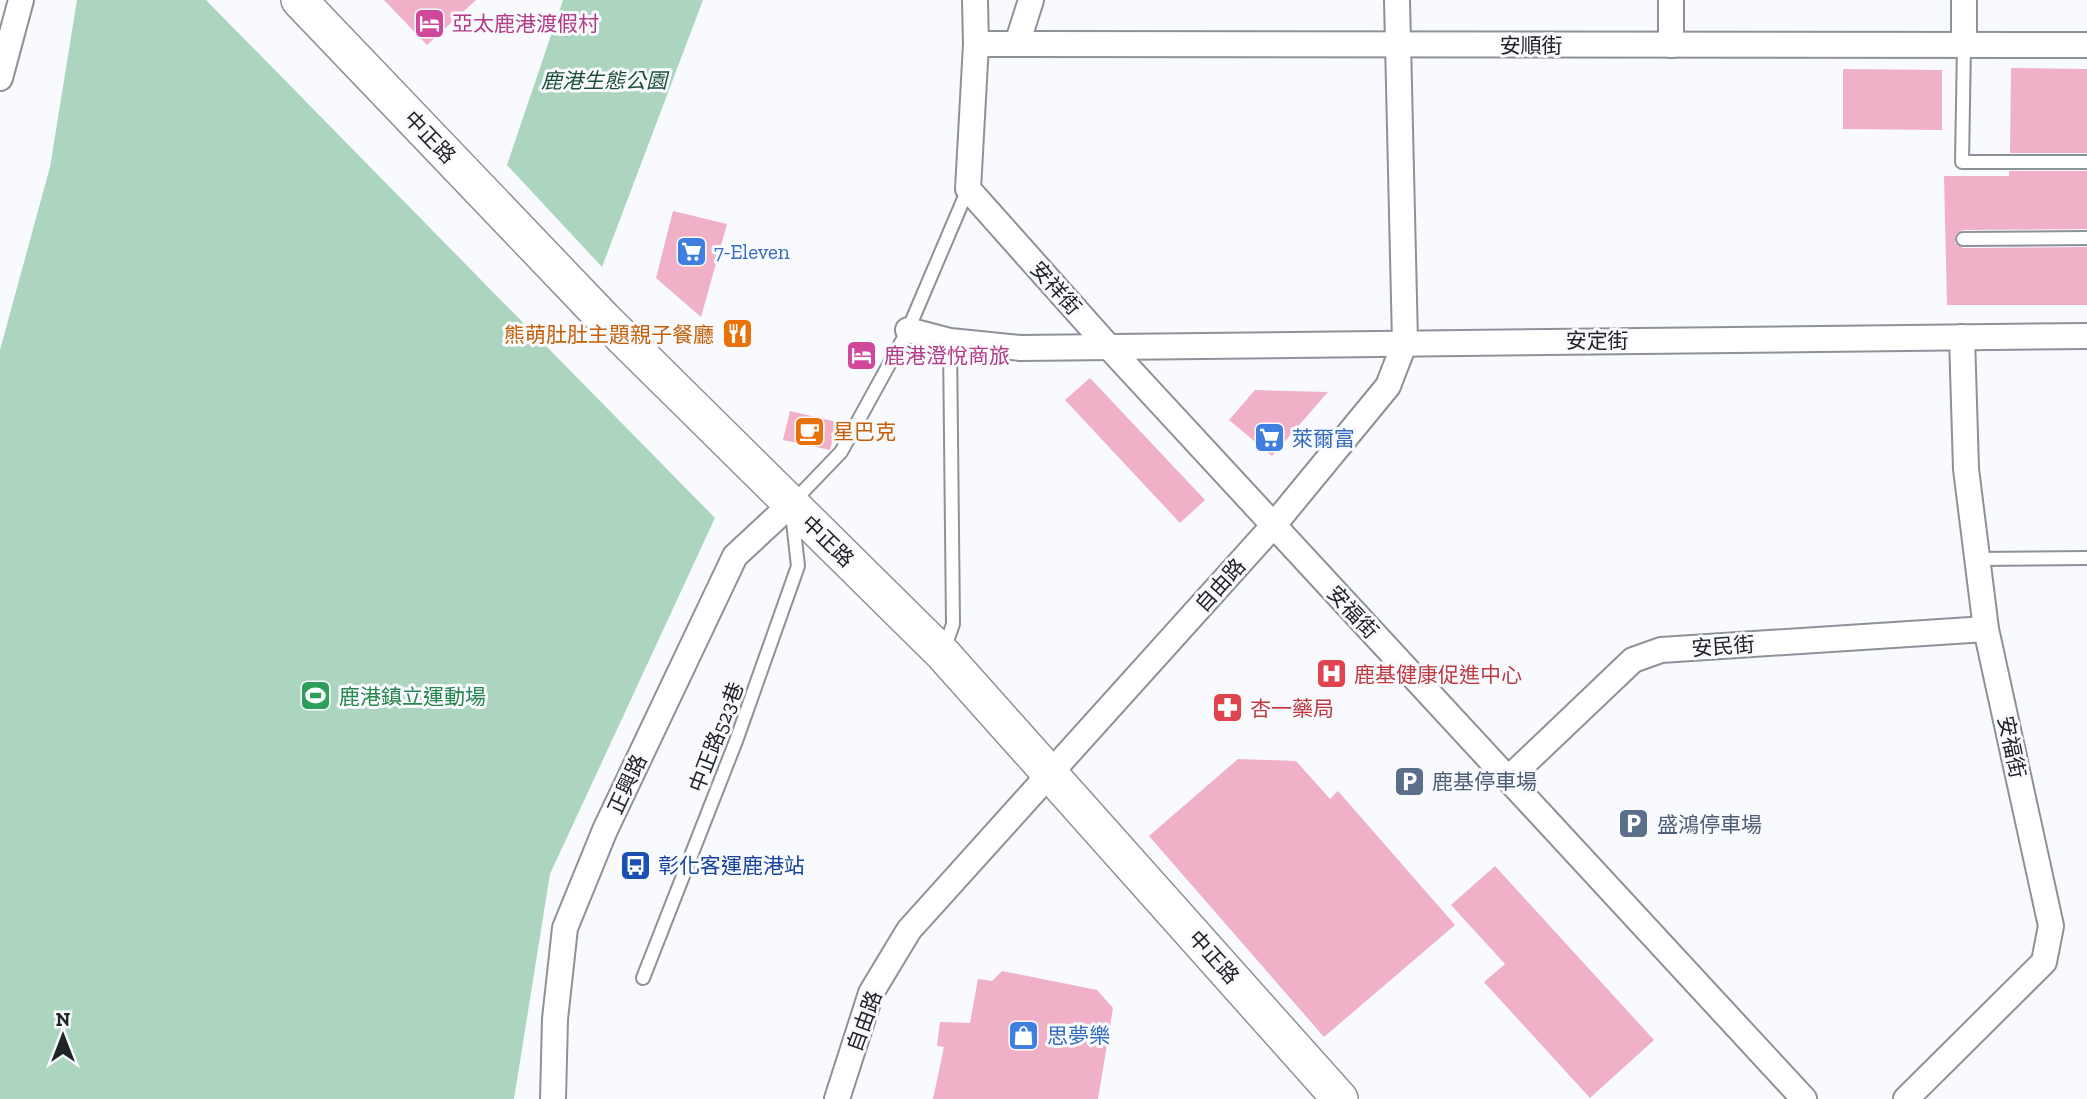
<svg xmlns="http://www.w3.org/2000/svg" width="2087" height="1099" font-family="'Zilla Slab','Noto Sans TC',serif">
	<rect width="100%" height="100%" fill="#f8fafe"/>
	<g fill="#acd5c0">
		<polygon points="77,0 206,0 715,518 550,874 514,1099 0,1099 0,350 50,167"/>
		<polygon points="563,0 703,0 602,267 507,165"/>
	</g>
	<g fill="#efb0c8">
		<polygon points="384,0 476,0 427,45"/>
		<polygon points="2011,68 2087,69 2087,153 2010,153"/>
		<polygon points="1843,69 1942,70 1942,130 1843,129"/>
		<polygon points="2009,171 2087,171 2087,229 1963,230 1956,234 1955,243 1963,248 2087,247 2087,305 1947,305 1944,176 2009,176"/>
		<polygon points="673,211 727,224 701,317 656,278"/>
		<polygon points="1090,378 1205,500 1180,523 1065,400"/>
		<polygon points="1255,390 1328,392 1272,456 1229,420"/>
		<polygon points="790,411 837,422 830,450 783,440"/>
		<polygon points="1238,759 1296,761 1330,799 1338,791 1455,925 1324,1037 1149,836"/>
		<polygon points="1495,866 1654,1040 1590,1098 1484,982 1505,964 1451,905"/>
		<polygon points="1002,971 1097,990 1113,1008 1098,1099 933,1099 944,1047 937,1046 940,1022 970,1023 978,979 992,981"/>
	</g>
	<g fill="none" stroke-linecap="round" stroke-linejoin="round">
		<defs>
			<g id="service">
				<polyline points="1964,45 1962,162 2087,162"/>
				<polyline points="1963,239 2087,238"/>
				<polyline points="1976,559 2087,558"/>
				<polyline points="944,650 953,624 950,341"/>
				<polyline points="643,978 736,741 798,566 791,504 841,452 908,330 968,189"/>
			</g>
			<g id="minor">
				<polyline points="975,0 976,44 968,189 1107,345 1804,1099"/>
				<polyline points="1671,0 1671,45"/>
				<polyline points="976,44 2087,45"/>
				<polyline points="1017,44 1031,0"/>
				<polyline points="1964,45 1964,0"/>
				<polyline points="0,78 21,0"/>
				<polyline points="908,330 950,341 1020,348 2087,336"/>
				<polyline points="1508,779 1633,660 1661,650 1986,629"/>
				<polyline points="553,1099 555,1019 565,928 605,830 735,556 791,504"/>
				<polyline points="837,1099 871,993 909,930 1273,526 1388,386 1405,342 1397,0"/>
				<polyline points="1906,1099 2044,962 2051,926 1986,629 1966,469 1962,337"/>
			</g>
			<polyline id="secondary" points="299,0 604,319 943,654 1340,1099"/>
		</defs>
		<use href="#service" stroke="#8f9199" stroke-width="16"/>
		<use href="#minor" stroke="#8f9199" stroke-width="28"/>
		<use href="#secondary" stroke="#8f9199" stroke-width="38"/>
		<use href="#service" stroke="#fff" stroke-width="12"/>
		<use href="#minor" stroke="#fff" stroke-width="24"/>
		<use href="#secondary" stroke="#fff" stroke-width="35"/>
	</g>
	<defs>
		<symbol id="hotel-square" viewBox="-11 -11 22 22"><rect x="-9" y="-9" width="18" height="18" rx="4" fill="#d1479c" stroke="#f8fafe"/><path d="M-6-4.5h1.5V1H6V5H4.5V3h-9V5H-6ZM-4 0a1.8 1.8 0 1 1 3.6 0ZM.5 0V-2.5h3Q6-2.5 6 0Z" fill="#fff"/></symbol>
		<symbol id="supermarket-square" viewBox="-11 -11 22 22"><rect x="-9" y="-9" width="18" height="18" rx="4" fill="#3f7fe0" stroke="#f8fafe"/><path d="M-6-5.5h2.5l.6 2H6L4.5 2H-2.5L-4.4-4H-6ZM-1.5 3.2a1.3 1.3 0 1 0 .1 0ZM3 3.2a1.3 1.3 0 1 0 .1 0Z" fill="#fff"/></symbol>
		<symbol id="restaurant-square" viewBox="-11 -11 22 22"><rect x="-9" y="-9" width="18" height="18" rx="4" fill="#e8710a" stroke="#f8fafe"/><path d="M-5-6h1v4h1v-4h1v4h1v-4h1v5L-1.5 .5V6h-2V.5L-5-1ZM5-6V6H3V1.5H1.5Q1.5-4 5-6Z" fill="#fff"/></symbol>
		<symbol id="cafe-square" viewBox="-11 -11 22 22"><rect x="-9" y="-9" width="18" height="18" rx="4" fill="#e8710a" stroke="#f8fafe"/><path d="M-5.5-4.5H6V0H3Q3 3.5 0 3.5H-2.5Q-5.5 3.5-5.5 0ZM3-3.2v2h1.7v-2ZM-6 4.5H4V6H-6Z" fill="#fff"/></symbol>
		<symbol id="hospital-square" viewBox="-11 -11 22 22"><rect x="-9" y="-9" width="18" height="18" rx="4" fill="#e0444e" stroke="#f8fafe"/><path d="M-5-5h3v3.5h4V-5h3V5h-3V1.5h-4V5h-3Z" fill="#fff"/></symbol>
		<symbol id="stadium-square" viewBox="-11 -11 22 22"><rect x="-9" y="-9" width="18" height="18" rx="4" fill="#2e9e5b" stroke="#f8fafe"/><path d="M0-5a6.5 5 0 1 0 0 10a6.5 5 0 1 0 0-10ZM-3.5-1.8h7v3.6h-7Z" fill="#fff"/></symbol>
		<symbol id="pharmacy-square" viewBox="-11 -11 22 22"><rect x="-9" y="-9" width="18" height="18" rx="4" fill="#e0444e" stroke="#f8fafe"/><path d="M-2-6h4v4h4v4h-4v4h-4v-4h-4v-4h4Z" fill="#fff"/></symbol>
		<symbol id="parking-square" viewBox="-11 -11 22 22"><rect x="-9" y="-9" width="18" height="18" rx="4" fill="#5c6f8a" stroke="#f8fafe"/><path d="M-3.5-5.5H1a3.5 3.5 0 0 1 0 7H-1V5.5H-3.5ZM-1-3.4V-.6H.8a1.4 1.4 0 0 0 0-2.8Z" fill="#fff"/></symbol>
		<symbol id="bus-square" viewBox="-11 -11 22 22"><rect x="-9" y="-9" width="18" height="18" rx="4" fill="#1a4fb4" stroke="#f8fafe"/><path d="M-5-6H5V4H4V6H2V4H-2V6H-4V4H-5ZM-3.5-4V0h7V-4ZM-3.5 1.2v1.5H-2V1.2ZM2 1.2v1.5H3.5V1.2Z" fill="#fff"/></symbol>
		<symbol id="shop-square" viewBox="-11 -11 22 22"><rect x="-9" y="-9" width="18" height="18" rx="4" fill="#3f7fe0" stroke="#f8fafe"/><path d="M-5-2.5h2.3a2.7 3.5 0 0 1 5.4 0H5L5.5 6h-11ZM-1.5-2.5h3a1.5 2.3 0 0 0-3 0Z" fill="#fff"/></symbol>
	</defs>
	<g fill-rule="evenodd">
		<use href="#hotel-square" x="412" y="6" width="35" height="35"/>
		<use href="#supermarket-square" x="674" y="234" width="35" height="35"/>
		<use href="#restaurant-square" x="720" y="316" width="35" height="35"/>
		<use href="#hotel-square" x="844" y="338" width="35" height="35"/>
		<use href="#cafe-square" x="792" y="414" width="35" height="35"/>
		<use href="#supermarket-square" x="1252" y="420" width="35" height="35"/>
		<use href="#hospital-square" x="1314" y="656" width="35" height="35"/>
		<use href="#stadium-square" x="298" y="678" width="35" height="35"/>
		<use href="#pharmacy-square" x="1210" y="690" width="35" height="35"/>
		<use href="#parking-square" x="1392" y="764" width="35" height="35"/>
		<use href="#parking-square" x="1616" y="806" width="35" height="35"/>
		<use href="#bus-square" x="618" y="848" width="35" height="35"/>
		<use href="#shop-square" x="1006" y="1018" width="35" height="35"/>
	</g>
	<g text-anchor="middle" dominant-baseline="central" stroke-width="6" stroke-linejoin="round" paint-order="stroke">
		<g font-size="21" fill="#b23c85" stroke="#f8fafe" text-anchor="start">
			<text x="452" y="23">亞太鹿港渡假村</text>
			<text x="884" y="355">鹿港澄悅商旅</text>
		</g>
		<g font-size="21" fill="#222326" stroke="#f8fafe">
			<text x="1531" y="45">安順街</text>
			<text transform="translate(430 137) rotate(46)">中正路</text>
			<text transform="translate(1056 288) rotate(48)">安祥街</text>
			<text x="1597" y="340">安定街</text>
			<text transform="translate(828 541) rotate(44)">中正路</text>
			<text transform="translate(1220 585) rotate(-48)">自由路</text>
			<text transform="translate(1353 612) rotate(47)">安福街</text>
			<text transform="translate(1723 646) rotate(-4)">安民街</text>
			<text transform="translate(716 737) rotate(-69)">中正路523巷</text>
			<text transform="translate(2012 747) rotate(78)">安福街</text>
			<text transform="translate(627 784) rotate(-65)">正興路</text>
			<text transform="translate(1214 957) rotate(48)">中正路</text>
			<text transform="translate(864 1021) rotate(-70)">自由路</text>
		</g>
		<g font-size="21" font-style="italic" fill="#1c4f3a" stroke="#f8fafe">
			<text x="604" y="80">鹿港生態公園</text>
		</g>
		<g font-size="21" fill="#366cbe" stroke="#f8fafe" text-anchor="start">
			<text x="714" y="251">7-Eleven</text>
			<text x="1292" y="438">萊爾富</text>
			<text x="1047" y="1035">思夢樂</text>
		</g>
		<g font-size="21" fill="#c56008" stroke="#f8fafe" text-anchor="end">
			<text x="714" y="334">熊萌肚肚主題親子餐廳</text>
			<text x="833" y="431" text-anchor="start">星巴克</text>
		</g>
		<g font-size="21" fill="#be3a42" stroke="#f8fafe" text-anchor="start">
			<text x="1354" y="674">鹿基健康促進中心</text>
			<text x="1250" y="708">杏一藥局</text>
		</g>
		<g font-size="21" fill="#27864d" stroke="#f8fafe" text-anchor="start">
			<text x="339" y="696">鹿港鎮立運動場</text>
		</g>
		<g font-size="21" fill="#4e5e75" stroke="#f8fafe" text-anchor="start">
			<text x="1432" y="781">鹿基停車場</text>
			<text x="1657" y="824">盛鴻停車場</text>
		</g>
		<g font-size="21" fill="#164399" stroke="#f8fafe" text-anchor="start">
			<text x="658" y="865">彰化客運鹿港站</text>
		</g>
	</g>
	<g transform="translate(63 1036)" stroke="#f8fafe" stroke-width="5" paint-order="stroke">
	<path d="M0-5L12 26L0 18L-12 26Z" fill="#222326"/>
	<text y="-10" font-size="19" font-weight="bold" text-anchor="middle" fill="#222326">N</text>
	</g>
</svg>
